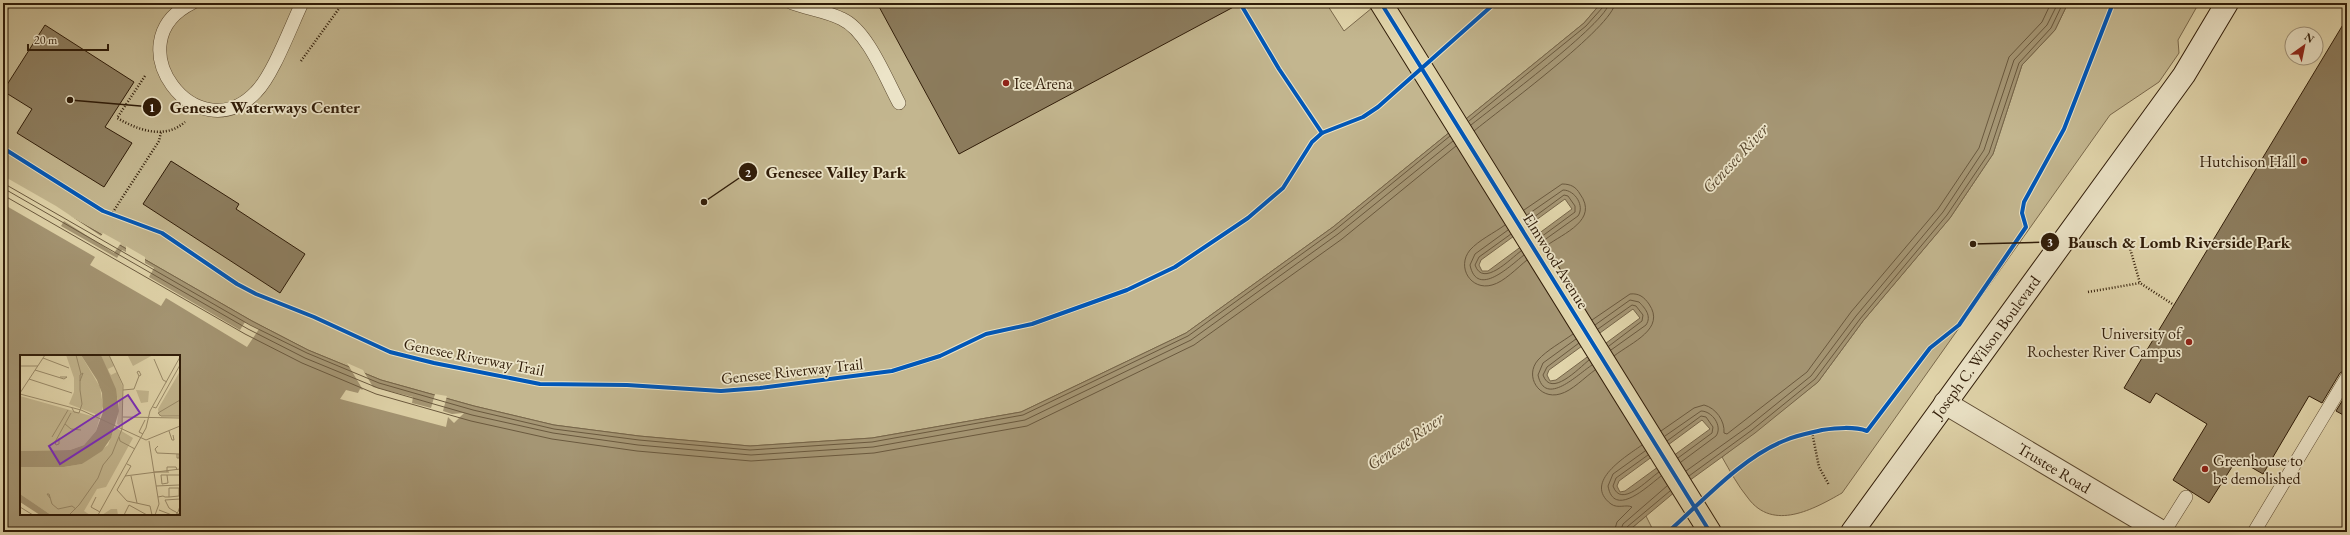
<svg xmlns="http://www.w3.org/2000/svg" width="2350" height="535" font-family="'EB Garamond',serif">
	<rect width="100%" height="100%" fill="#e1d5ab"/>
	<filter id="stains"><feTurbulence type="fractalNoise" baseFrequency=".005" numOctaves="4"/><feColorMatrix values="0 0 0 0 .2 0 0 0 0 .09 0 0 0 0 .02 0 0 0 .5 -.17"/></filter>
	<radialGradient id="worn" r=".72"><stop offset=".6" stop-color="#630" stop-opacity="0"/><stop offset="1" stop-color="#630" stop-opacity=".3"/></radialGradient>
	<g fill="#c3b68f" stroke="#7a694c">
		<polygon points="3,3 1326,3 1344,31 1378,3 1601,3 1584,23 1333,227 1186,333 1021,412 872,438 750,446 639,436 554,425 474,406 381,380 308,350 252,321 3,178"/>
		<path d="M2068,3H2199L2178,40L2179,53L2159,82L2110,115L1842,493C1814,509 1773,532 1748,498C1738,486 1730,471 1722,457L1818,382L1863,321L1950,218L1993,154L2022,65L2055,30Z"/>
		<polygon points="1646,516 1654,532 1627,532"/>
	</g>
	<path fill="#a59674" stroke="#766549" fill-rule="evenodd" d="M1601,3H2068L2055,30L2022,65L1993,154L1950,218L1863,321L1818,382L1755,433L1682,486L1627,532H3V178L252,321L308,350L381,380L474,406L554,425L639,436L750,446L872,438L1021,412L1186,333L1333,227L1584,23ZM1565,199L1572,209L1488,271H1482L1479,265L1481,260ZM1633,309L1640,318L1556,380L1550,381L1547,375L1549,370ZM21,356H179V514H21ZM1702,420L1710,429L1625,491L1620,492L1617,486L1619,481Z"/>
	<g fill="#e1d5ab">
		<polygon points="7,178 56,206 101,236 103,233 121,243 114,253 64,221 61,226 117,258 122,250 126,252 126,246 145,257 145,263 154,268 149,277 240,330 245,322 259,329 247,347 166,298 161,306 90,265 95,257 3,204 3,186"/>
		<polygon points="347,363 363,370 373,387 413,397 412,403 431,408 435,394 447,396 443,411 452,414 464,413 454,423 448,417 446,427 340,399 346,390 358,393 360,389 363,390"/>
	</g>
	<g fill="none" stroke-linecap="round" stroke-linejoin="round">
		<g stroke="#6a593e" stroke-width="1">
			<polyline points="1469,121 1586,26 1603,7 1604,3"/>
			<path d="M1471,125C1492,108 1608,22 1609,3"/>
			<path d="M1474,131C1498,111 1614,26 1615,3"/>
			<polyline points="3,183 250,325 307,353 379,383 473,410 554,429 639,440 750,450 872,442 1023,415 1188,336 1335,230 1450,136"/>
			<polyline points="3,188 248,329 305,358 378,388 472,415 553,433 638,445 751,455 873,447 1025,420 1191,340 1338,234 1453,141"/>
			<polyline points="3,195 245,334 302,363 376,394 471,421 552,439 637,451 751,461 874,453 1027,426 1194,345 1342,239 1456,146"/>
			<path d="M1524,210L1562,184C1571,184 1576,187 1580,194C1599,220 1564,233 1546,246"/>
			<path d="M1527,215L1563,190C1575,190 1585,206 1578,216L1543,241"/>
			<polyline points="1530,220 1564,195 1568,196 1575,206 1575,212 1541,237"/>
			<path d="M1505,225C1494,233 1479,240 1470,250C1456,267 1471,291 1492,285C1504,282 1517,268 1527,260"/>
			<path d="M1508,230L1475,254L1470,265C1477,299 1511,265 1524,255"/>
			<path d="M1511,234L1479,257L1475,265C1483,288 1510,259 1521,251"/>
			<path d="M1592,320L1630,294C1639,293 1644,297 1649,304C1666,329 1632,342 1614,356"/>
			<path d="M1595,325L1630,300L1639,302C1645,308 1652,316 1646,325L1611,350"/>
			<polyline points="1598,329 1632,305 1636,306 1643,315 1642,321 1609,346"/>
			<path d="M1573,334C1562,342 1547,350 1538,360C1524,376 1539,400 1560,394C1572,391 1585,377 1595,370"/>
			<path d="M1576,339L1543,363L1538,375C1545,408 1578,374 1592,365"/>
			<path d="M1579,343L1547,367L1543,375C1551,398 1578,369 1589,360"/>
			<path d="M1661,431L1694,408L1704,405C1716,408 1725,421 1724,433L1727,434L1807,372L1851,312L1938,209L1979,148L2009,57L2042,22L2051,3"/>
			<path d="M1665,436L1701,411C1712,411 1723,426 1716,436L1681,462"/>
			<polyline points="1667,441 1701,416 1706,417 1713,427 1712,433 1678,458"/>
			<path d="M1645,451L1613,474L1608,486C1614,519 1648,486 1661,476"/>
			<path d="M1648,455L1616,478L1613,486C1621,509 1647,480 1659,472"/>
			<polyline points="1686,471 1749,426 1811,376 1856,316 1943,212 1984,150 2014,60 2047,25 2058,3"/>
			<polyline points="1689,476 1752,430 1815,379 1860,319 1947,215 1989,153 2019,63 2051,28 2063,3"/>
			<path d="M1614,532L1617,522L1632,507C1626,504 1618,509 1611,504C1582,482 1627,456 1642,445"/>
			<polyline points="1620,532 1623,524 1667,486"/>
			<polyline points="1625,532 1627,527 1670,491"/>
		</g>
	</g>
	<g fill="#8c7c5d" stroke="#301c08">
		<polygon points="877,3 1241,3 959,154"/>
		<polygon points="2347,18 2347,369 2340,373 2322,403 2309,396 2263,474 2237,459 2209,503 2173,480 2207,424 2156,393 2150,403 2124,388"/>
		<polygon points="45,25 134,82 105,127 132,143 104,187 17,133 32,109 3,91"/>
		<polygon points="171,161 239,204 236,209 305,254 280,293 143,204"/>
		<polygon points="2347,393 2347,417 2336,411"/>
	</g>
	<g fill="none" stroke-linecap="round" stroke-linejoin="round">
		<defs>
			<g id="lane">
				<path d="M192,3C113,42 197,154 256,92C273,75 291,26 302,3"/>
				<path d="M792,3C808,9 826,11 842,19C867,30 886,79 899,103"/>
				<polyline points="3,5 4,3"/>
				<polyline points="2164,532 2186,497"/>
				<polyline points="2254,532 2347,377"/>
			</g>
			<polyline id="street" points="1945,403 2162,532"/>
			<polyline id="secondary" points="1852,532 2184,75 2227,3"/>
			<polyline id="primary" points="1381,3 1710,532"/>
		</defs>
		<use href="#lane" stroke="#5c4a31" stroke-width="14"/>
		<use href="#street" stroke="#5c4a31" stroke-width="24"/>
		<use href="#secondary" stroke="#301c08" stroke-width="24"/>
		<use href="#primary" stroke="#301c08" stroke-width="24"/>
		<g stroke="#301c08" stroke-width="2.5" stroke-dasharray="1 2" stroke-linecap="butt">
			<polyline points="301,61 343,3"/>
			<path d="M145,76L117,118C138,130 164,140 185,122"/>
			<polyline points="111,215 159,141 161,132"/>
			<polyline points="2127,238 2140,283"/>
			<polyline points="2088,292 2140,283 2174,305"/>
			<polyline points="1812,432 1819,467 1829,485"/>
		</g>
		<use href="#lane" stroke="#ece4c8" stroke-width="13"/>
		<use href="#street" stroke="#ece4c8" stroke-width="22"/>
		<use href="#secondary" stroke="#ece4c8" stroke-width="22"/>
		<use href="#primary" stroke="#e1d5ab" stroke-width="22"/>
		<defs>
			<g id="cycleway">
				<polyline points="1240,3 1279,69 1322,133"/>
				<polyline points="1381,3 1710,532"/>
				<polyline points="3,148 103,211 162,233 237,284 256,294 314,317 390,352 434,363 540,384 627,385 721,391 760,388 892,371 940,356 986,334 1032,324 1127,290 1175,267 1248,218 1283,188 1312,142 1322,133 1363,117 1378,107 1495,3"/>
				<path d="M1668,532C1703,501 1742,457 1786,440C1797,435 1810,433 1822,430C1836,428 1853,426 1867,431L1930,348L1959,325L2026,227L2022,213L2024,202L2064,129L2113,3"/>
			</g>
		</defs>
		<use href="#cycleway" stroke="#ece4c8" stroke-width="6"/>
		<use href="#cycleway" stroke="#0057b8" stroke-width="4"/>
	</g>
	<g fill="#8f2418" stroke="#ece4c8" stroke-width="1.5">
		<circle cx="1006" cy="83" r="4"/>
		<circle cx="2304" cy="161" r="4"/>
		<circle cx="2189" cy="342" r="4"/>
		<circle cx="2205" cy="469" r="4"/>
	</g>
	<g text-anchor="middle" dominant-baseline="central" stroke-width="3.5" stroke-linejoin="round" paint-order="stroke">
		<g font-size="16" fill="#301c08" stroke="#ece4c8" text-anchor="start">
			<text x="1014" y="83">Ice Arena</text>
			<text x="2296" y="161" text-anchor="end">Hutchison Hall</text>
			<text x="2181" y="333" text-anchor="end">University of<tspan x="2181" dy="18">Rochester River Campus</tspan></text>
			<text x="2213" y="460">Greenhouse to<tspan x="2213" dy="18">be demolished</tspan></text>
		</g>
		<g font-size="16" fill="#301c08" stroke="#ece4c8">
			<text transform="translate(1556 261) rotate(58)">Elmwood Avenue</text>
			<text transform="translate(1986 347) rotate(-54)">Joseph C. Wilson Boulevard</text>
			<text transform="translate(474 357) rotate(11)">Genesee Riverway Trail</text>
			<text transform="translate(792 371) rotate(-6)">Genesee Riverway Trail</text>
			<text transform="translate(2054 468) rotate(31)">Trustee Road</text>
		</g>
		<g font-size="17" font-style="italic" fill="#59472e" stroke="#ece4c8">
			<text transform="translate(1735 158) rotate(-47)">Genesee River</text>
			<text transform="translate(1405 441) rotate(-34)">Genesee River</text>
		</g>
	</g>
	<g transform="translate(20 355)">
		<rect width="160" height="160" fill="#e1d5ab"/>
		<path d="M46,0H61L80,32L83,51L76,76L64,90L50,95L0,96V41L75,62V59L49,49L54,37V23ZM81,0H89L94,11L88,14L89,17L91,20L97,17L102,30V67L99,70L97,69L99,47ZM111,0H133L113,11L108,1ZM160,16V61H139L138,54ZM116,35L129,36L128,47L121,48ZM95,72L113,83L86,132L77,134L64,156L70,160H31L0,139V112H44L62,109L88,90ZM91,154H97L98,160H82Z" fill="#c3b68f"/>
		<path d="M61,0H81L96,34L99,56L91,83L82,96L62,109L44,112H0V96L50,95L64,90L76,76L83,57L82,38L77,25ZM0,139L9,145L31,160H20L0,147Z" fill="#a59674"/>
		<path fill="none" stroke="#9a8b6a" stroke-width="1" d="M56,0L61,19M23,3L49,13M134,4L143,25L147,27M0,11H18M15,15L44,24L47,22H40M119,16L121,20L119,21L117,17ZM9,24L52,38M103,35L114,34L119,21M0,38L25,0M0,39L61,55L126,85L160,71M160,45L138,58L141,61H160M133,52L136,53L160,10M52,53L54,57L59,58L62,49L60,35V20L63,18L60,26M103,62L160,63M45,69L51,74L61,75M149,76L152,85H154L153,80M123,79L119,77L125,65M32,82L48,55M99,82L100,86L115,94M39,83V89L36,90L35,87L51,58M129,86L139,149L135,160M138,91L135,94L137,98L159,99V103H157V99M107,109L111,111L97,135L107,146L130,151L132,160M134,117H149M147,117V112H156L157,115M147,120L148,128L142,129L141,120H160M105,121L160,114M111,121L117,148M136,131L159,130M76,142L71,152L80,157M138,142L143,141L145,142H149L159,141V133H149V142M30,143L27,139H29L32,149L38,154L52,151L56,154M0,152L13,160M139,155L152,160M49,160L59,150L78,123L83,110L92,99L102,74L103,30L89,0M78,160L126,73L130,56L160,2M104,160L109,150L127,160M156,160L157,158L158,157L160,151V144L145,145L149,153L152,155L156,157L157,158L159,159L160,160"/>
		<path fill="#7b2cbf" fill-opacity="0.15" stroke="#7b2cbf" stroke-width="2" d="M108,40L120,58L40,109L29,91Z"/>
		<rect width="160" height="160" fill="none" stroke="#301c08" stroke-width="2"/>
	</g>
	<path fill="none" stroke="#301c08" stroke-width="1.5" d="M70 100L152 107M704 202L748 172M1973 244L2050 242"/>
	<g fill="#301c08" stroke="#ece4c8" stroke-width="1.5">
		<circle cx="70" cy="100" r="4"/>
		<circle cx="704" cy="202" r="4"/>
		<circle cx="1973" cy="244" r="4"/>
		<circle cx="152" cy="107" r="10"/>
		<circle cx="748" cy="172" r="10"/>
		<circle cx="2050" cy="242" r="10"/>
	</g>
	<g font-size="12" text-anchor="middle" font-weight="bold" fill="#fff">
		<text x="152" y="112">1</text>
		<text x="748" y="177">2</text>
		<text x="2050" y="246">3</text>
	</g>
	<g font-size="17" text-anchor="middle" font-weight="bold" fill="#301c08" stroke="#ece4c8" stroke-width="3.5" stroke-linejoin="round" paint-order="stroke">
		<text x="265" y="113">Genesee Waterways Center</text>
		<text x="836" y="178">Genesee Valley Park</text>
		<text x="2179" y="248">Bausch &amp; Lomb Riverside Park</text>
	</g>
	<rect width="2350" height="535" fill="none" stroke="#e1d5ab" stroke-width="16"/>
	<rect x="4" y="4" width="2342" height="527" fill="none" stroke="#301c08" stroke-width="2"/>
	<rect x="8" y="8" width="2334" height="519" fill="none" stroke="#301c08"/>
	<g transform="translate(2304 46) rotate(33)"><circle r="19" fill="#ece4c8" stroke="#a1947b"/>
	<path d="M0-3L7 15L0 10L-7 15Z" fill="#8f2418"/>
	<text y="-6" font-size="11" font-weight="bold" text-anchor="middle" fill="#301c08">N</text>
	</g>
	<path d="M28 44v6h80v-6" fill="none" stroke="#301c08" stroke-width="2"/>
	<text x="34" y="44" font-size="12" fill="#301c08" stroke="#ece4c8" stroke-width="3" paint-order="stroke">20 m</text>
	<rect width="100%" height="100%" filter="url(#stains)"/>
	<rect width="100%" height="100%" fill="url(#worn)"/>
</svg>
